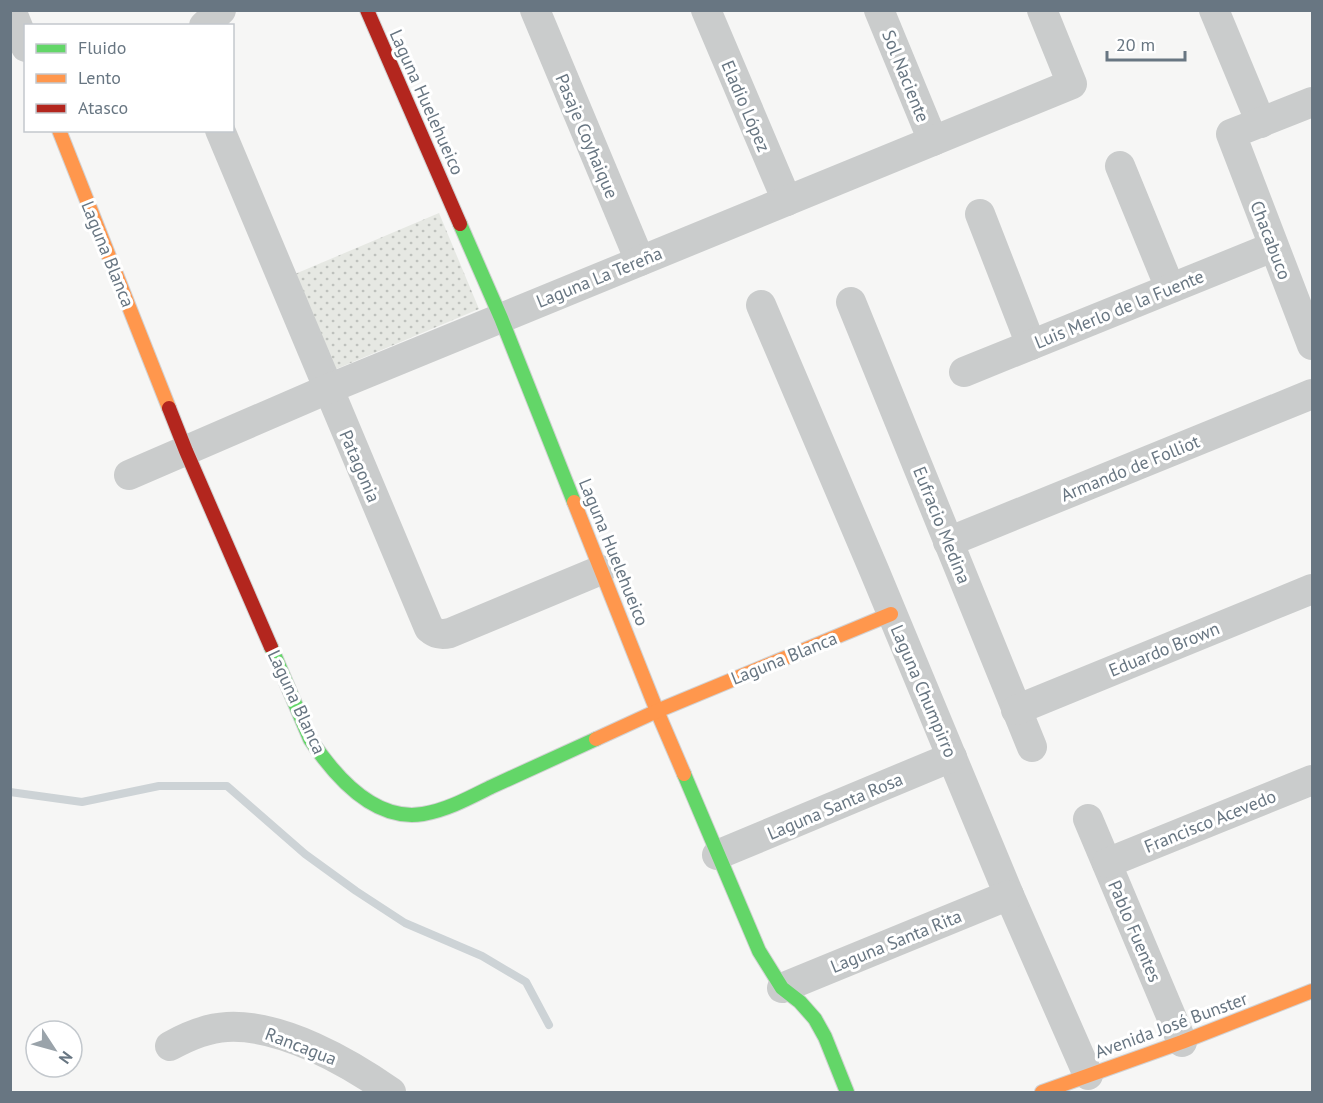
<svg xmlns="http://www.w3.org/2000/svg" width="1323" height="1103" font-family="'PT Sans',sans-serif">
	<defs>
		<pattern id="park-dots" width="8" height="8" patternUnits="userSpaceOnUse" patternTransform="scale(1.5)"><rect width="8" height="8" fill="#e6e8e3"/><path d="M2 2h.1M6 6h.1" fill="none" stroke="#bec1bd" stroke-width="1.8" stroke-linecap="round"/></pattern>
	</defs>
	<rect width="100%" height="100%" fill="#f6f6f5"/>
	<polygon fill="url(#park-dots)" points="439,213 479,309 334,370 295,274"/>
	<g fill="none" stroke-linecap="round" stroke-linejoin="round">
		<polyline stroke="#cdd3d6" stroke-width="8" points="10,792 82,802 159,786 227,786 305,854 356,891 405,923 482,956 526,982 549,1025"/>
		<defs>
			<g id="fast">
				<polyline points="460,224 501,318 574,502"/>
				<path d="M271,647L310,739C334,775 374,822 423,814C447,810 469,798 491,787C526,771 561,755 596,739"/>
				<polyline points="684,774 759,951 782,988 800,1002 815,1019 825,1037 847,1092"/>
			</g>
			<g id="slow">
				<polyline points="59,130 169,408"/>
				<polyline points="574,502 657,711 684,774"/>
				<polyline points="596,739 657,711 891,614"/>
				<polyline points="1042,1092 1182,1042 1312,991"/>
			</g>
			<g id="jam">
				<polyline points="367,10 460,224"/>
				<polyline points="169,408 186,451 271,647"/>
			</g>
		</defs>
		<use href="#fast" stroke="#d2d2d3" stroke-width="16"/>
		<use href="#slow" stroke="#d2d2d3" stroke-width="16"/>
		<use href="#jam" stroke="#d2d2d3" stroke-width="16"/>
		<g stroke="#cacccc" stroke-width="30">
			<polyline points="11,10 26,47"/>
			<polyline points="535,10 640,261"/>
			<polyline points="706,10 787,201"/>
			<polyline points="879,10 933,141"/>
			<polyline points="1214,10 1261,123"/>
			<polyline points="204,26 221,10"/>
			<polyline points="1312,102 1231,134 1312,345"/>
			<path d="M220,130L429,628C436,634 441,635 450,633L601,570"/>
			<polyline points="1120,166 1170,288"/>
			<polyline points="980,214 1031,345"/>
			<polyline points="851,302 1032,747"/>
			<polyline points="761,305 874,570 1009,895 1088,1075"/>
			<polyline points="964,372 1273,247"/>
			<polyline points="129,475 328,389 1072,84 1042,10"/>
			<polyline points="948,542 1312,394"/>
			<polyline points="1016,710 1312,589"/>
			<polyline points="1088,819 1182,1042"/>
			<polyline points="717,855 952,757"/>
			<polyline points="1107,863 1312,780"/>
			<polyline points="782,988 1009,895"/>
			<path d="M170,1046C188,1036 206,1028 227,1027C282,1024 348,1062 391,1092"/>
		</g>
		<use href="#fast" stroke="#63d668" stroke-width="14"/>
		<use href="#slow" stroke="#ff974d" stroke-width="14"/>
		<use href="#jam" stroke="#b3261e" stroke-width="14"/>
	</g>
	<g text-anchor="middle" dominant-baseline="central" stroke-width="6" stroke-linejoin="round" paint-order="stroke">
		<g font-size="18" fill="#687682" stroke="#fff">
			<text transform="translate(906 76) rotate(68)">Sol Naciente</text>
			<text transform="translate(427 102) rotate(66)">Laguna Huelehueico</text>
			<text transform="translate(746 106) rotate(67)">Eladio López</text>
			<text transform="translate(587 136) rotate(67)">Pasaje Coyhaique</text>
			<text transform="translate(1271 240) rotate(69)">Chacabuco</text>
			<text transform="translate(108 254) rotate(68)">Laguna Blanca</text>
			<text transform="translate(599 277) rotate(-22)">Laguna La Tereña</text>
			<text transform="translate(1119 309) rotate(-22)">Luis Merlo de la Fuente</text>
			<text transform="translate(360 466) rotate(67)">Patagonia</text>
			<text transform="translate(1130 468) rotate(-22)">Armando de Folliot</text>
			<text transform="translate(942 525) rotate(68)">Eufracio Medina</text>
			<text transform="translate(614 552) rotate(68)">Laguna Huelehueico</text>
			<text transform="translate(1164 649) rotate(-22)">Eduardo Brown</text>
			<text transform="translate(784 658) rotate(-22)">Laguna Blanca</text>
			<text transform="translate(924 691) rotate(67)">Laguna Chumpirro</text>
			<text transform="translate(297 702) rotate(65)">Laguna Blanca</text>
			<text transform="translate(835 806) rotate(-23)">Laguna Santa Rosa</text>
			<text transform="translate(1210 821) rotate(-22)">Francisco Acevedo</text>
			<text transform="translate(1135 931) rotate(67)">Pablo Fuentes</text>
			<text transform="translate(896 941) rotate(-22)">Laguna Santa Rita</text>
			<text transform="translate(1171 1025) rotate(-20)">Avenida José Bunster</text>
			<text transform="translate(301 1046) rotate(21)">Rancagua</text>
		</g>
	</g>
	<rect width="1323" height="1103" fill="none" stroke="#687682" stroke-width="24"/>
	<rect x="24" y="24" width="210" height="108" fill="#ffffff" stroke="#c3c8cd" stroke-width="1.5"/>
	<rect x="36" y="44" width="30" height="9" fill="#63d668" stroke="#c3c8cd" stroke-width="1.5"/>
	<text x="78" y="54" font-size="18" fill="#687682">Fluido</text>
	<rect x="36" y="74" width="30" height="9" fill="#ff974d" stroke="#c3c8cd" stroke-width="1.5"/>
	<text x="78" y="84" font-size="18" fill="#687682">Lento</text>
	<rect x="36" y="104" width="30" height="9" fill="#b3261e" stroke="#c3c8cd" stroke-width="1.5"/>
	<text x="78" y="114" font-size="18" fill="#687682">Atasco</text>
	<g transform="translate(54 1049) rotate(126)"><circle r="28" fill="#ffffff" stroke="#c3c8cd" stroke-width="1.5"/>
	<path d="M0-4.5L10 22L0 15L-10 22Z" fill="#9aa3aa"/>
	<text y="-9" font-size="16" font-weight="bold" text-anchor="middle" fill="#687682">N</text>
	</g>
	<path d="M1107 51v9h78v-9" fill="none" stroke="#687682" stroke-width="3"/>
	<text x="1116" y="51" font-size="18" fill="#687682" stroke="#ffffff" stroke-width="4.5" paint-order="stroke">20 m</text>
</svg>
